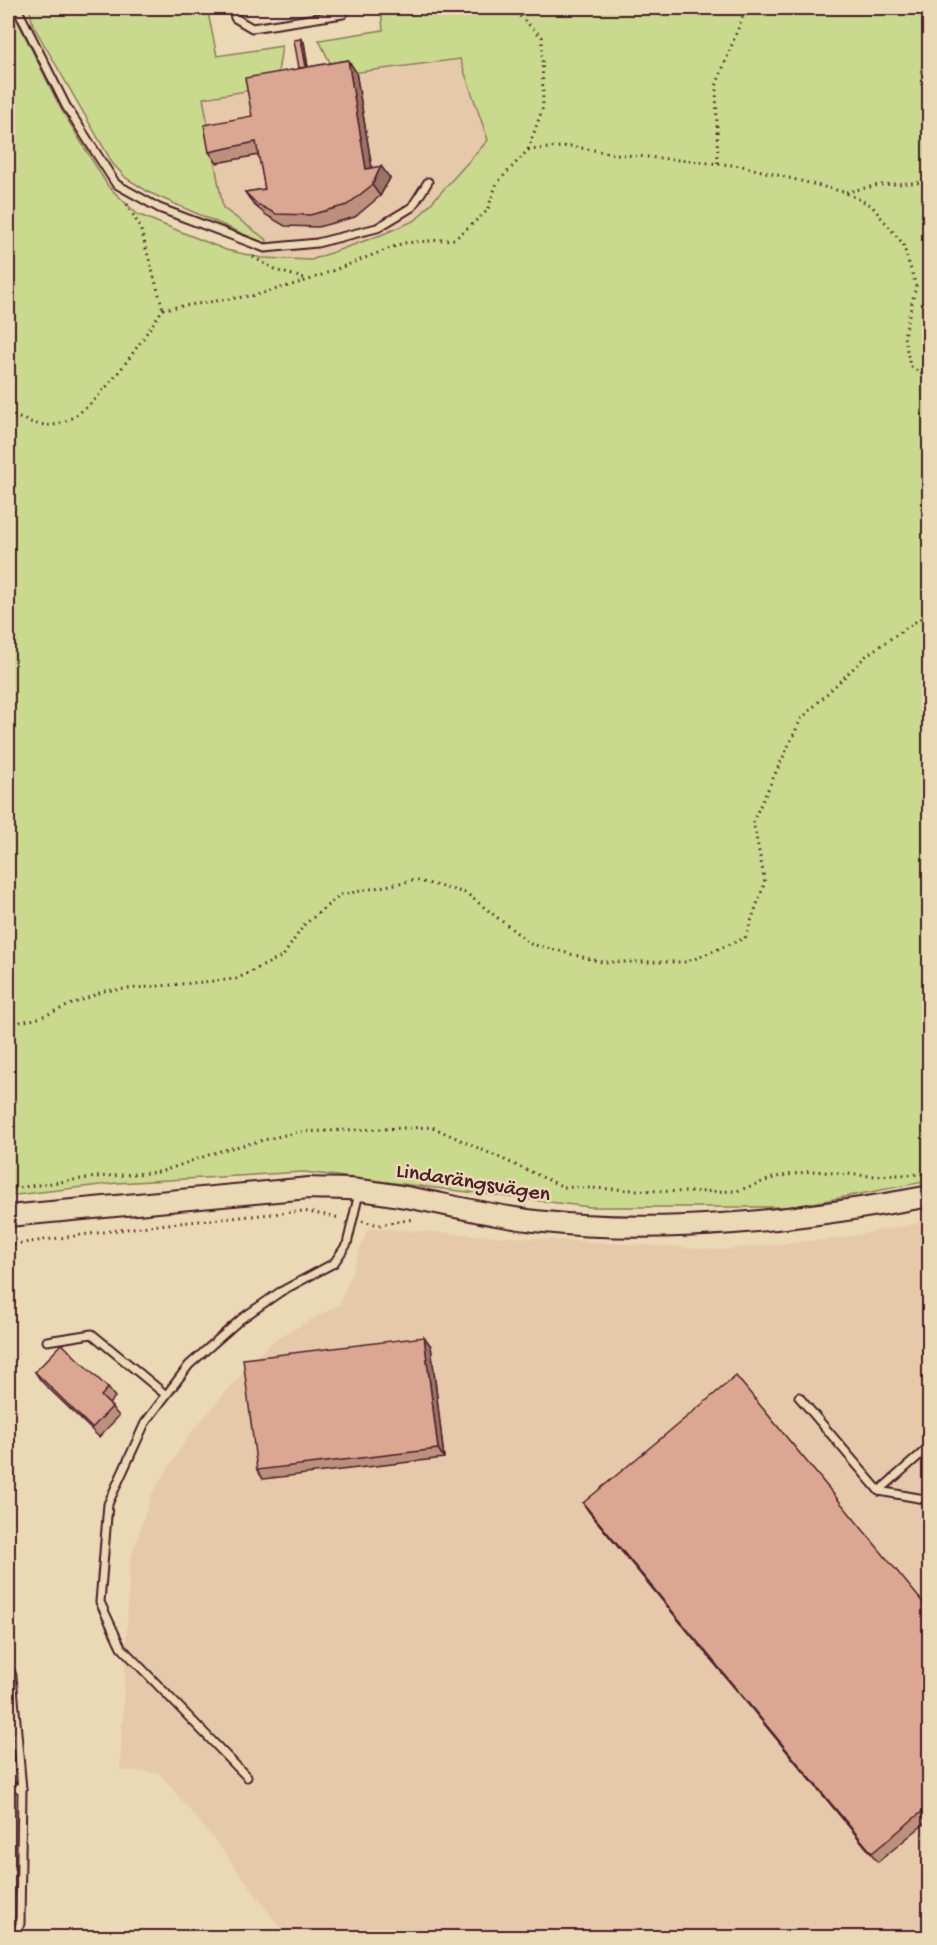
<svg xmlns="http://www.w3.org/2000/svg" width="937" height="1945" font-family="'Gochi Hand',sans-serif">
	<rect width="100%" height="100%" fill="#ebd8b5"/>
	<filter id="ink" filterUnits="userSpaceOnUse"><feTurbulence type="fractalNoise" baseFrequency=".0167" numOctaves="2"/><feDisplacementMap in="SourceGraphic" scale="12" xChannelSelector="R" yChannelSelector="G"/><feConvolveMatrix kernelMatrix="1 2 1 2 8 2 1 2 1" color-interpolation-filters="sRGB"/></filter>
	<g filter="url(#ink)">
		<g fill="#e6c9aa">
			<polygon points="460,59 488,140 416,220 381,235 311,260 262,258 267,240 223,208 203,98 356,72"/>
			<polygon points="929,1221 929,1937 287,1937 222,1849 159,1773 120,1770 130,1561 151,1496 189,1435 254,1359 276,1339 340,1304 368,1228 720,1250 841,1238"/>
		</g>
		<g fill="#c9d98d" stroke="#8a7c5c" stroke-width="1.5">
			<polygon points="8,8 11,8 61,109 108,186 137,214 226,250 262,258 311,260 381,235 416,220 488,140 460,59 336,75 319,40 383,30 381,8 929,8 929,1181 792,1207 590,1207 304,1172 117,1183 8,1196"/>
			<polygon points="29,8 207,8 217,56 282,46 276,86 203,98 223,208 267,240 266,244 150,193 126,178 113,164 33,25"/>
		</g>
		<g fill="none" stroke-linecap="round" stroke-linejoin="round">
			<defs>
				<g id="lane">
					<polyline points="17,8 66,106 116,184 159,208 265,248 317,243 377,228 412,207 428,182"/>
					<polyline points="233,8 235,18 252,28 343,14 347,8"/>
					<polyline points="47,1341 92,1334 166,1395"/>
					<polyline points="799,1397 879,1491 930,1500"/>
					<polyline points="879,1491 930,1446"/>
					<polyline points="8,1665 12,1676 22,1789 20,1924 14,1938"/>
					<polyline points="247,1777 121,1647 100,1602 108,1504 145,1423 189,1365 241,1319 280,1292 334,1263 347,1244 359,1193"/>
					<polyline points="8,1786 22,1789"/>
				</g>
				<path id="secondary" d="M8,1216L309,1188C326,1189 343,1188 359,1190C418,1196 476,1214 535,1221C665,1236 802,1220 930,1196"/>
			</defs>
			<use href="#lane" stroke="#4a1f2b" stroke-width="11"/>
			<use href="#secondary" stroke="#4a1f2b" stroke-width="24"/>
			<g stroke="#4a1f2b" stroke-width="3" stroke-dasharray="1.5 4.5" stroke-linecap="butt">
				<polyline points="511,8 542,37 543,107 528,150"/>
				<polyline points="718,163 716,86 746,8"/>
				<polyline points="846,192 879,185 930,182"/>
				<polyline points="127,204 140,227 163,309"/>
				<polyline points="253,257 278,271 307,279"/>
				<path d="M8,413C21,419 37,426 52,425C93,421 141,340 163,309L256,295L309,280L403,243L455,239L487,211L497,183L528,150L570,146L616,154L742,166L844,192L871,205L903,244L916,286L904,336L910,366L930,379"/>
				<polyline points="8,1024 36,1019 104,991 236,979 283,956 304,925 340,895 415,880 466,893 531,944 602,962 687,962 745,938 765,882 753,821 801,719 868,654 930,612"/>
				<polyline points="8,1189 96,1177 160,1172 223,1150 297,1132 432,1127 564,1187 686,1192 737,1191 776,1177 811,1171 870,1176 930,1174"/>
				<polyline points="362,1221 379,1225 414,1219"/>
				<polyline points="8,1245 148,1226 303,1211 341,1218"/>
			</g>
			<use href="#lane" stroke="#ebd8b5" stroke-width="7"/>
			<use href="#secondary" stroke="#ebd8b5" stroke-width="20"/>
		</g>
		<g fill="#bd907e" stroke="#4a1f2b" stroke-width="1.5">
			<polygon points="301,39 304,42 308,67 348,60 356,72 372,168 390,178 380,196 355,217 318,227 285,226 266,215 253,204 245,192 265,189 259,155 217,163 209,152 252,116 299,68"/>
			<polygon points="424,1337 431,1346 444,1458 263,1479 257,1470"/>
			<polygon points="35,1372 108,1388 115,1397 109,1404 119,1416 99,1437 41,1381"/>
			<polygon points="583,1503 930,1611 930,1819 878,1862 589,1512"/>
		</g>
		<g fill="#9a7566" stroke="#4a1f2b" stroke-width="1.5">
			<polygon points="301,39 304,42 310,80 308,77"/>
			<polygon points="348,60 356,72 374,181 381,166 390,178 380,196 372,185 366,169"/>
			<polygon points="424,1337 431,1346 444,1458 438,1449"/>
		</g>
		<g fill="#dca792" stroke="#4a1f2b" stroke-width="1.5">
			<polygon points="301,39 306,67 299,68 294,40"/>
			<polygon points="348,60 366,169 381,166 372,185 347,205 310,215 276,214 257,204 245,192 265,189 256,142 209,152 204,125 252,116 245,78"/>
			<polygon points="424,1337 438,1449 257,1470 243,1359"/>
			<polygon points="62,1344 108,1388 101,1396 112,1407 92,1428 35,1372"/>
			<polygon points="736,1376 930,1611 930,1805 872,1853 583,1503"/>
		</g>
	</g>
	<g text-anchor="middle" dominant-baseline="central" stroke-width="5" stroke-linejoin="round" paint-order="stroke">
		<g font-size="22" fill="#4a1f2b" stroke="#ebd8b5">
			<text transform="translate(473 1184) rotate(9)">Lindarängsvägen</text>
		</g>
	</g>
	<rect width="937" height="1945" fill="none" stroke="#ebd8b5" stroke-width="30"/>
	<rect x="15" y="15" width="907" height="1915" fill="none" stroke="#4a1f2b" stroke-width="2" filter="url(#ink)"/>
</svg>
